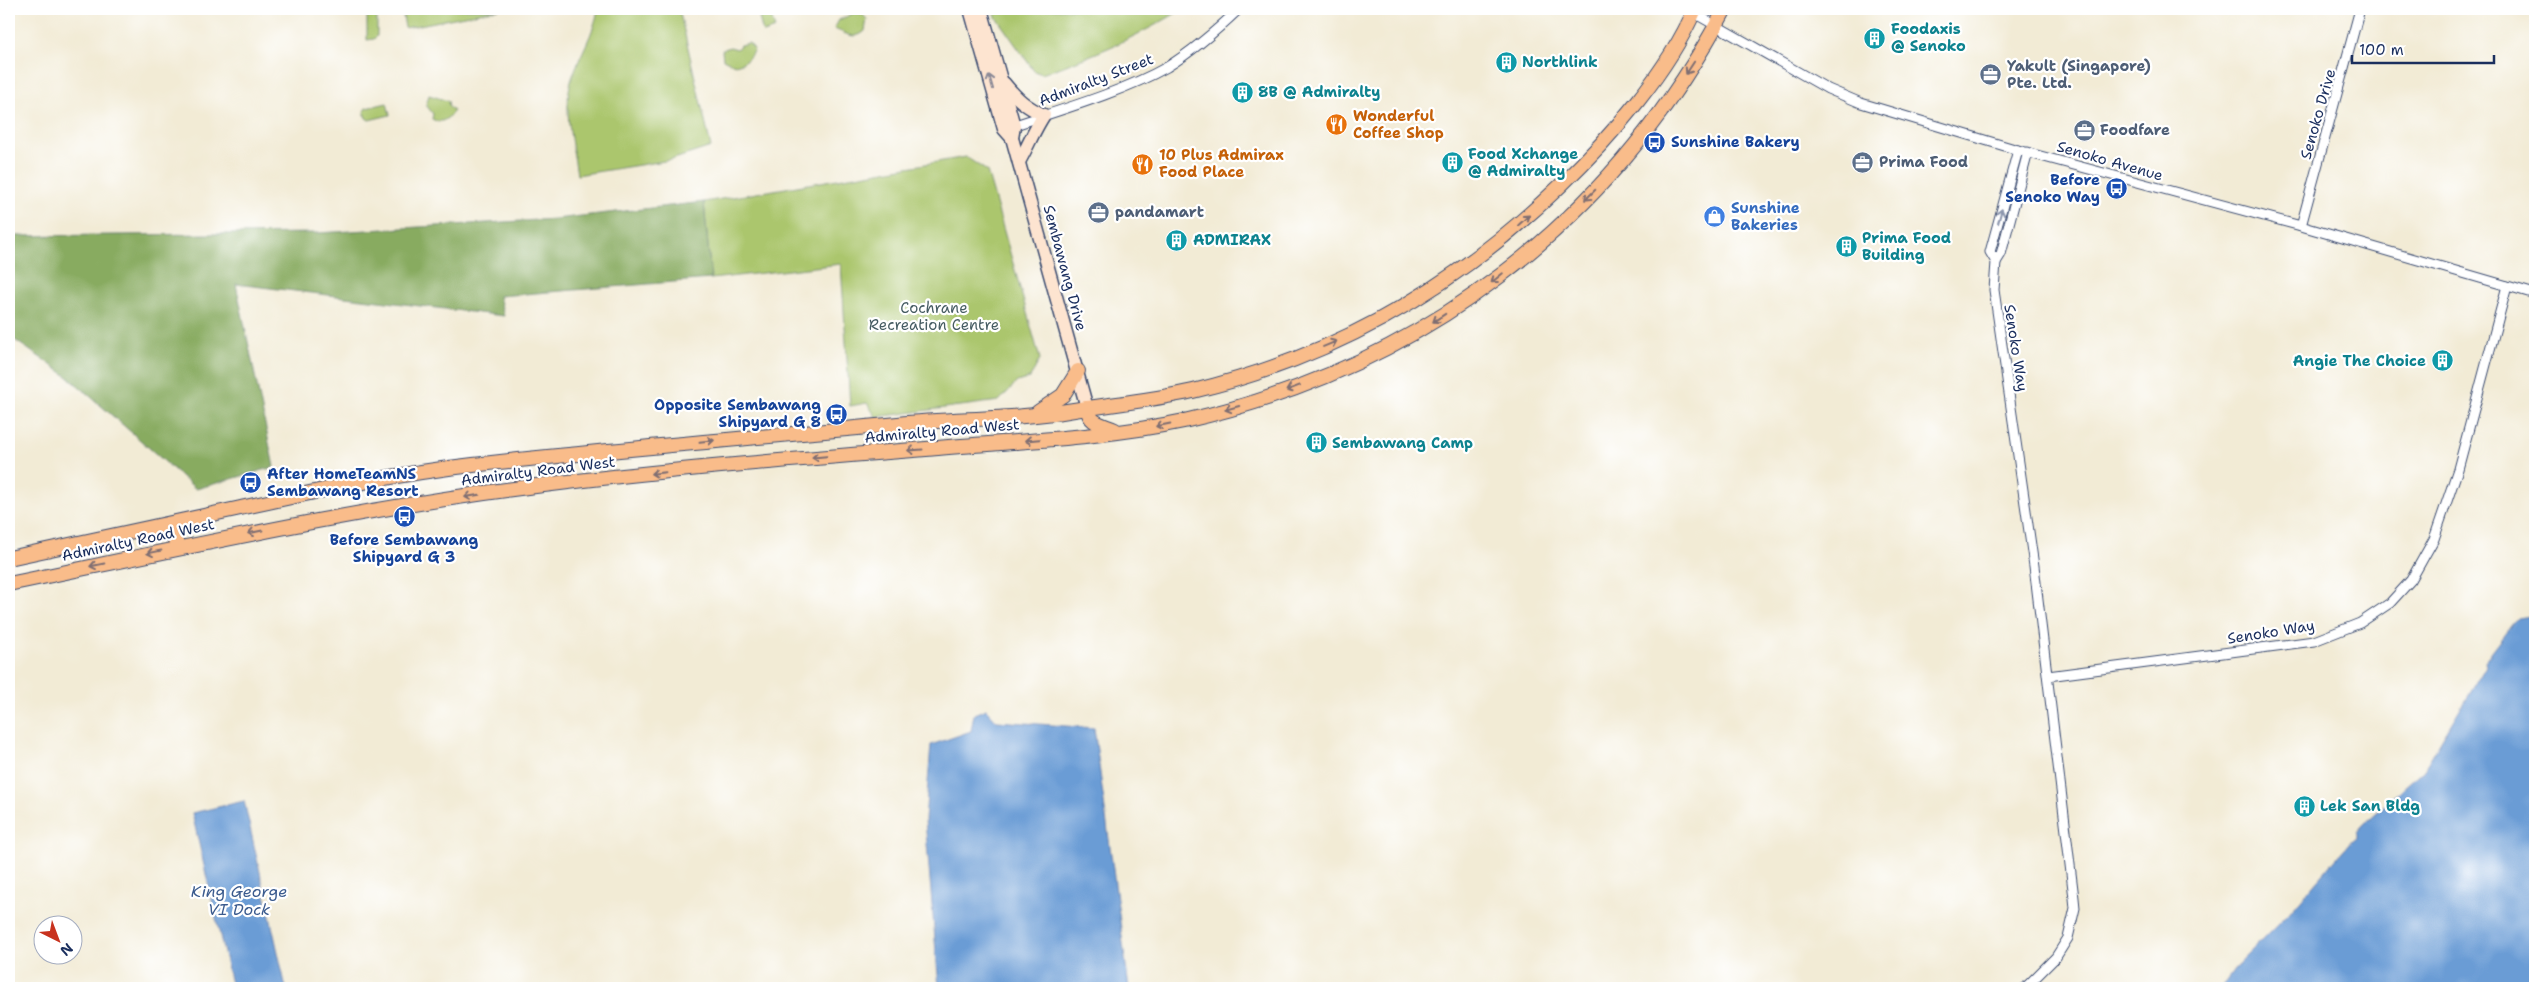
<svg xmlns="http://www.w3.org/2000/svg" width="2544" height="997" font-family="'Shantell Sans',sans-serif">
	<rect width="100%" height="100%" fill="#fff"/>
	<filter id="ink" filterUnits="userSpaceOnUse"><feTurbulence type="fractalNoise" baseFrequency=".02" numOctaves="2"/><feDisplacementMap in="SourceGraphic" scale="10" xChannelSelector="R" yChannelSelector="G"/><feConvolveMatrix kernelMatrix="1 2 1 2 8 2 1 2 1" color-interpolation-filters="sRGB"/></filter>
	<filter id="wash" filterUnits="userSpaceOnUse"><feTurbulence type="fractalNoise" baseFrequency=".0096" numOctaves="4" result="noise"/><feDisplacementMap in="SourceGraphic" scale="20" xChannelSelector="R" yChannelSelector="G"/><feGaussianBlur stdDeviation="1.12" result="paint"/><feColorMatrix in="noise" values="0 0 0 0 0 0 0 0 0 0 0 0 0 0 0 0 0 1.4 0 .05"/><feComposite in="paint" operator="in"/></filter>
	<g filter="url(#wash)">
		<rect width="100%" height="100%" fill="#f2ebd5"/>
		<g fill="#abc66d" stroke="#637a66">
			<polygon points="367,9 377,9 377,36 374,39 367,40"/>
			<polygon points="402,9 499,9 405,28"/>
			<path d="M598,9H679L711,147L671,160L577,175C573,145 562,107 572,78C580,54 594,34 598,9Z"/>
			<polygon points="769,9 775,29 763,33 757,10"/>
			<path d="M993,9H1183C1136,38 1094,55 1042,74L1034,71L996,17Z"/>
			<path d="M854,13H861L867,19L865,31C854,41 846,33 834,29L839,20Z"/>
			<path d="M749,43L754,49C750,58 745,63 735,65L723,59L722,50L730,47L737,49L740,45Z"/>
			<path d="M429,95L448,101L449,107L454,111C448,118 442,125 432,119L433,114L426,105Z"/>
			<polygon points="387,103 390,115 369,120 366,118 364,111 366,108"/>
			<polygon points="966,157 987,171 1040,359 1030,378 1017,382 999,401 876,417 867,403 850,406 841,264 711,279 704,202"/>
		</g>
		<polygon fill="#88ab60" stroke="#526d5f" points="704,202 711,279 499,296 504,316 236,284 274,467 196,489 67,376 9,336 9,236 317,233 555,219"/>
		<g fill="#6a9cd5" stroke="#42669a">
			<polygon points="2535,615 2535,988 2221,988 2240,962 2288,914 2351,841 2357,838 2357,832 2363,825 2424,769 2486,665 2485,661 2518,618"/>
			<polygon points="986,709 997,721 1094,728 1129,988 939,988 925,820 931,745 971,731 974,714"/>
			<polygon points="244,801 286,988 232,988 192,813"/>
		</g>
	</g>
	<g filter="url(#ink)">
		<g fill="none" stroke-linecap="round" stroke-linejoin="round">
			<defs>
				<g id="minor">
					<polyline points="1694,13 1828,89 1861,103 2018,150 2301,226 2535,294"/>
					<path d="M1009,127C1057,111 1123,92 1167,67C1193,51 1217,30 1239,9"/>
					<polyline points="2018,150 1990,252 1996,262 1994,290 2034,566 2074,898 2075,908 2068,938 2056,957 2025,988"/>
					<polyline points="2301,226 2360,9"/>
					<polyline points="1996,262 2001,254 2028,152"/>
					<polyline points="2048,676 2314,641 2360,623 2390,603 2411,580 2434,539 2458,469 2507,286"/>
				</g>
				<g id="secondary">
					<polyline points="970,9 1004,129 1012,138"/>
					<polyline points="981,9 1014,126 1012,138 1087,408"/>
					<path d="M1004,83C1017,99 1026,107 1044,115C1034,130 1028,146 1019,162"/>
				</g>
				<g id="primary">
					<path d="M1087,408C1090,424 1101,424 1115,430"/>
					<polyline points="1038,412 1063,395 1078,371"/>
					<path d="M154,530C168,529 174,534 178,547"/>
					<path d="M9,558C84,542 160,526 236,509C314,492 393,474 473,465C614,449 756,438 898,424C956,418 1016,420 1074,410C1114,404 1154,400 1193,391C1336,357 1456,287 1561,185C1609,139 1669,71 1695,9"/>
					<path d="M9,584C192,546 374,505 560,483C685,468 812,458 938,448C1019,441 1104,438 1184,421C1421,368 1611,223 1725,9"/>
				</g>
			</defs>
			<use href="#minor" stroke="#3b4b70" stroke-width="11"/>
			<use href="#secondary" stroke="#3b4b70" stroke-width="15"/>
			<use href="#primary" stroke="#3b4b70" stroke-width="16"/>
			<use href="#minor" stroke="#fff" stroke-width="9"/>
			<use href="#secondary" stroke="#fde4d0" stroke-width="12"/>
			<use href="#primary" stroke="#f9bc8a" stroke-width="14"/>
		</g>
		<defs><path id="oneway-shaft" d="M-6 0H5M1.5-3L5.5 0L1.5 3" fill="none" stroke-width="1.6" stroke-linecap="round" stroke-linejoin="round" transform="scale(1.25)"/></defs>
		<g stroke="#7f6e72">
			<use href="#oneway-shaft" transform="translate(1690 68) rotate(123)"/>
			<use href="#oneway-shaft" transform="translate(1590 195) rotate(135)"/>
			<use href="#oneway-shaft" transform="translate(1524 220) rotate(-42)"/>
			<use href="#oneway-shaft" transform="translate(1497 278) rotate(141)"/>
			<use href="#oneway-shaft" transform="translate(1439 318) rotate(147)"/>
			<use href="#oneway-shaft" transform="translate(1330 344) rotate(-23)"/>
			<use href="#oneway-shaft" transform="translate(1293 388) rotate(159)"/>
			<use href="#oneway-shaft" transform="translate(1232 408) rotate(165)"/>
			<use href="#oneway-shaft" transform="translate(1163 425) rotate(169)"/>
			<use href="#oneway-shaft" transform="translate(1032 440) rotate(175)"/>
			<use href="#oneway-shaft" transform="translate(707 441) rotate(-6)"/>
			<use href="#oneway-shaft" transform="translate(915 450) rotate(176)"/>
			<use href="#oneway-shaft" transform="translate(819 457) rotate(175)"/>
			<use href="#oneway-shaft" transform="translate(658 473) rotate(174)"/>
			<use href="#oneway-shaft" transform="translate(472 496) rotate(171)"/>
			<use href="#oneway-shaft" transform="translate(255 532) rotate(169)"/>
			<use href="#oneway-shaft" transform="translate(154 552) rotate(168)"/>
			<use href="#oneway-shaft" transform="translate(97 565) rotate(168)"/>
		</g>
		<use stroke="#8c8a97" href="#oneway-shaft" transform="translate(991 82) rotate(-106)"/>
		<use stroke="#8d97ae" href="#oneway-shaft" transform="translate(2000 216) rotate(-75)"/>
	</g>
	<defs>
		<symbol id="building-disc" viewBox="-11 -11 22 22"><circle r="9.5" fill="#0f9aa8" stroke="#fff"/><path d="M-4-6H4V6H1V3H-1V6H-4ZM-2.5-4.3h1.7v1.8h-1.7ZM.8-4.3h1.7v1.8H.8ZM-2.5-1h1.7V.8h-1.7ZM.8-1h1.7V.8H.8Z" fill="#fff"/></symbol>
		<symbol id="office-disc" viewBox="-11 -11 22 22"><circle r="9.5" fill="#5c6f8a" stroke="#fff"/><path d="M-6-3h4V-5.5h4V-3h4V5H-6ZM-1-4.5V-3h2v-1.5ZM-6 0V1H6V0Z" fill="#fff"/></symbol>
		<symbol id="restaurant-disc" viewBox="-11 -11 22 22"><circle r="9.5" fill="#e8710a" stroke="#fff"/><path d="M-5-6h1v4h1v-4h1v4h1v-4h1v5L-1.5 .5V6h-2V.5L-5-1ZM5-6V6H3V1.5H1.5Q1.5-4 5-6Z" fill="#fff"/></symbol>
		<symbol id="bus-disc" viewBox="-11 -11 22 22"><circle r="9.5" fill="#1a4fb4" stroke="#fff"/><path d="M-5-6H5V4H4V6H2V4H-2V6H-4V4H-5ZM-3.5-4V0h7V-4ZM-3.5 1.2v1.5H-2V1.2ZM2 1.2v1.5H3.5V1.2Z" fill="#fff"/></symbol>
		<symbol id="shop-disc" viewBox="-11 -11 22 22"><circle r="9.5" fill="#3f7fe0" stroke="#fff"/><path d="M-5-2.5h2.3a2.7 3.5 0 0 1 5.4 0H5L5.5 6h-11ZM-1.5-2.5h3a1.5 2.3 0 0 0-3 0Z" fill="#fff"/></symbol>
	</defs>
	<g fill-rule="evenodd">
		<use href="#building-disc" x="1862" y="26" width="25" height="25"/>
		<use href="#building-disc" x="1494" y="50" width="25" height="25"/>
		<use href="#office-disc" x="1978" y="62" width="25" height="25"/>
		<use href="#building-disc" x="1230" y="80" width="25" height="25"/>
		<use href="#restaurant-disc" x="1324" y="112" width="25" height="25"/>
		<use href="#office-disc" x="2072" y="118" width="25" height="25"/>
		<use href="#bus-disc" x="1642" y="130" width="25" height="25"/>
		<use href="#office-disc" x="1850" y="150" width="25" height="25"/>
		<use href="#building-disc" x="1440" y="150" width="25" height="25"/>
		<use href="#restaurant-disc" x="1130" y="152" width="25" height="25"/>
		<use href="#bus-disc" x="2104" y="176" width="25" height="25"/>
		<use href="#office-disc" x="1086" y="200" width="25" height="25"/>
		<use href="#shop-disc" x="1702" y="204" width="25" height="25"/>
		<use href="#building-disc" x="1164" y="228" width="25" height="25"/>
		<use href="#building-disc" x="1834" y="234" width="25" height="25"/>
		<use href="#building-disc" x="2430" y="348" width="25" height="25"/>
		<use href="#bus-disc" x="824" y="402" width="25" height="25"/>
		<use href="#building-disc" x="1304" y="430" width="25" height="25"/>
		<use href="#bus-disc" x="238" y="470" width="25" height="25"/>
		<use href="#bus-disc" x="392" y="504" width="25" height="25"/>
		<use href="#building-disc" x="2292" y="794" width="25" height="25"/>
	</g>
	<g text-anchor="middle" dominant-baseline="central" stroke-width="4.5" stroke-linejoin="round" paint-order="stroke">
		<g font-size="15" font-weight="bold" fill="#0d838f" stroke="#fff" text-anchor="start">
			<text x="1891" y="29">Foodaxis<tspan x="1891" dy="17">@ Senoko</tspan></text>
			<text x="1522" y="62">Northlink</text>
			<text x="1258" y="92">8B @ Admiralty</text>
			<text x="1468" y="154">Food Xchange<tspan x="1468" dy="17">@ Admiralty</tspan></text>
			<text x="1862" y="238">Prima Food<tspan x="1862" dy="17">Building</tspan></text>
			<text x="1193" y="240">ADMIRAX</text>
			<text x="2426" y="361" text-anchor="end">Angie The Choice</text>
			<text x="1332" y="443">Sembawang Camp</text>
			<text x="2320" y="806">Lek San Bldg</text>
		</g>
		<g font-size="15" font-weight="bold" fill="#4e5e75" stroke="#fff" text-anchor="start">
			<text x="2007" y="66">Yakult (Singapore)<tspan x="2007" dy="17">Pte. Ltd.</tspan></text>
			<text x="2100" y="130">Foodfare</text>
			<text x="1879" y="162">Prima Food</text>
			<text x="1115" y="212">pandamart</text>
		</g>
		<g font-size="15" fill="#1b2f5e" stroke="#fff">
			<text transform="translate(1096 80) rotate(-21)">Admiralty Street</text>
			<text transform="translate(2318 114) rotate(-74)">Senoko Drive</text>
			<text transform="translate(2110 161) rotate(16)">Senoko Avenue</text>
			<text transform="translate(1065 268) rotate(75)">Sembawang Drive</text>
			<text transform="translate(2016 348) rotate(81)">Senoko Way</text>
			<text transform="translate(942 431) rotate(-5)">Admiralty Road West</text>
			<text transform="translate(538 471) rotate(-7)">Admiralty Road West</text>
			<text transform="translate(138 540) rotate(-12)">Admiralty Road West</text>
			<text transform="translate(2271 632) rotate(-9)">Senoko Way</text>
		</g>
		<g font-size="15" font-weight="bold" fill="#c56008" stroke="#fff" text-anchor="start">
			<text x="1353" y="116">Wonderful<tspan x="1353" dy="17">Coffee Shop</tspan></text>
			<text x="1159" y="155">10 Plus Admirax<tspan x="1159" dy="17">Food Place</tspan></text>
		</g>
		<g font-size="15" font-weight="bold" fill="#164399" stroke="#fff" text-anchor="start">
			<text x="1671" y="142">Sunshine Bakery</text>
			<text x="2100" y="180" text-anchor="end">Before<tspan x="2100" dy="17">Senoko Way</tspan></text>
			<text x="821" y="405" text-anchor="end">Opposite Sembawang<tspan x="821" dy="17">Shipyard G 8</tspan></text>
			<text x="267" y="474">After HomeTeamNS<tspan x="267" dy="17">Sembawang Resort</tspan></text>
			<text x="404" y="540" text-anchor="middle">Before Sembawang<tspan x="404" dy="17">Shipyard G 3</tspan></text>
		</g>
		<g font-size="15" font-weight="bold" fill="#366cbe" stroke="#fff" text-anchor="start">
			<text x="1731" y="208">Sunshine<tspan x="1731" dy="17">Bakeries</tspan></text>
		</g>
		<g font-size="15" fill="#465c62" stroke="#fff">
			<text x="934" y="308">Cochrane<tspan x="934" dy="17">Recreation Centre</tspan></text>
		</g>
		<g font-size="16" font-style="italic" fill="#3b5b8e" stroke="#fff">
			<text x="239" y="891">King George<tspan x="239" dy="18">VI Dock</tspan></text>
		</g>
	</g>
	<rect width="2544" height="997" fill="none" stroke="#fff" stroke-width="30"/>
	<g transform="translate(58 940) rotate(138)"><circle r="24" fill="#ffffff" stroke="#a4acbf"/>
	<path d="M0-4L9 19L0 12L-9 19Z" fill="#c8321e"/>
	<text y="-8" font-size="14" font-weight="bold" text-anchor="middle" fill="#1b2f5e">N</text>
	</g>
	<path d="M2352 55v8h142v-8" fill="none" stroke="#1b2f5e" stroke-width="2.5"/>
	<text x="2359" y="55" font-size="15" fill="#1b2f5e" stroke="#ffffff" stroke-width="4" paint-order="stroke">100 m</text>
</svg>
